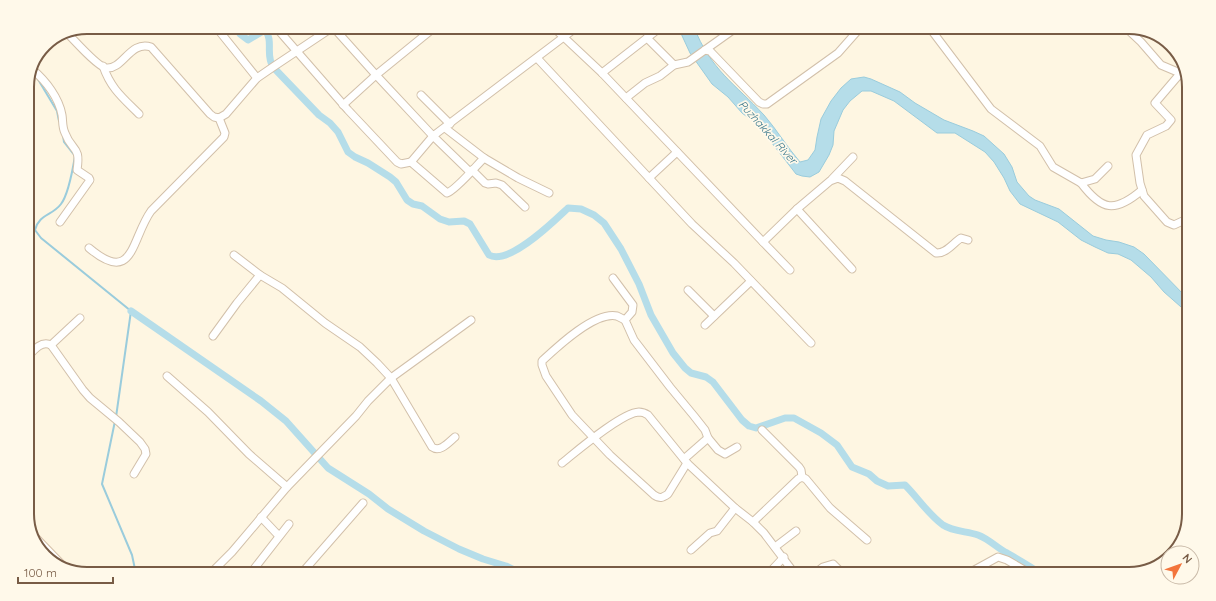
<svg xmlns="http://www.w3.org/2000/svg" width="1216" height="601" font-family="Quicksand,sans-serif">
	<rect width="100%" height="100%" fill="#fef6e2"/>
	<path fill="#b5dde9" stroke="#9accdc" d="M678,27H694C710,69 735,84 764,115C777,130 787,147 800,162L808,160L815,150L817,137L821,119L831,101L841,88L851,79L864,77L871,79L900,92L915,103L944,120L973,131L984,136L1004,154L1012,167L1017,182L1029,196L1035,200L1059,209L1093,236L1106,240L1119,242L1134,247L1144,254L1189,300V314L1164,292L1151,277L1131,260L1118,254L1108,253L1095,247L1081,240L1058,222L1020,204L1010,191L1004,178L994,162L985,152L955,133H937L894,101L871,91H862L850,101L843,110L834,131L833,145L829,155L819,172L810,177L802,176L796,174L758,125L742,113L728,97L712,84L690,53Z"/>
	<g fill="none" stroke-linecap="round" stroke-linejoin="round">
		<g stroke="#9accdc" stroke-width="2">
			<polyline points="31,74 36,76 57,111 59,121"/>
			<path d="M63,135L64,142L75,156C73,168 68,195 61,204C52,216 39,214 35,230L41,238L131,311L116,417"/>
			<polyline points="115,421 102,484 132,555 136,574"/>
		</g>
		<g stroke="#b5dde9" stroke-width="7">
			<path d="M241,27L240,34L248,40L265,30C274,41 265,54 273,67L319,115L330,123L338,132L348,152L355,157L368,163L390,177L396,182L407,200L413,204L422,206L440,219L449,222L464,221L470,224L489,255C509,266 554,221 568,208L581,209L594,215L604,223L621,249L639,284L651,315L673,353L685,368L691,373L706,377L713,382L742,420L749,426L756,428L785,418H794L821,433L837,445L852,467L869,474L877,481L888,486L905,485C918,498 928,514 943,525C954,532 967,531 978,535C989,539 997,548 1007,553C1019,560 1030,566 1041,574"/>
			<polyline points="131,311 261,401 286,421 328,468 369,494 388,509 424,531 459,549 483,559 506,566 522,574"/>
		</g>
		<defs>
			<g id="street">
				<polyline points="216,27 257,78"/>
				<polyline points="333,27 376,75 433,136 577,27"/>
				<polyline points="553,27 602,73 763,242 797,209 852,269"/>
				<polyline points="929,27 991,109 1040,146 1053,167 1081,183 1095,179 1108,166"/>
				<polyline points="1125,27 1141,42 1161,65 1180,73 1188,81"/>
				<polyline points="280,32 348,110 397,162 401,164 411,162"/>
				<path d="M69,35C75,41 98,67 106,68C123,70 130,40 151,47L210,114L214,117L219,118L226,114L257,78L273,67L333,27"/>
				<polyline points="647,38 674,65"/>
				<polyline points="705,50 710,51 759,102 763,104 767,104 838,53 861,27"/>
				<polyline points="537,58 692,224 734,263 811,343"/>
				<path d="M103,66C111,89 123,98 139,114"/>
				<polyline points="1184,69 1155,103 1171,120 1166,126 1147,135 1136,155 1140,183 1144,196 1167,222 1174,225 1189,218"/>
				<path d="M33,70C46,81 59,98 62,115C63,121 62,127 65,133C72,152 81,145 77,170L89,178L90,180L60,222"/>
				<polyline points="602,73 661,27"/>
				<polyline points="421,95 450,124"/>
				<polyline points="626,98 645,83 660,76 674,65 688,62 733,30"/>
				<polyline points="343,105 376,75 435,27"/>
				<polyline points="445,128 484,158 518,178 549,193"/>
				<polyline points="472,170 485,183 488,184 496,183 502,185 525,207"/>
				<path d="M470,172L433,136L411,162L447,193C456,190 476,166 484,158"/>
				<polyline points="649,178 677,152"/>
				<polyline points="832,179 853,157"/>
				<path d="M1081,183C1102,211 1115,213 1142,190"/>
				<path d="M797,209L830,181L838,178L845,181L936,253C946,254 953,243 961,238L968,240"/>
				<polyline points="763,242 790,270"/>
				<path d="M89,248C134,286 131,239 151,211L224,137L225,133L219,118"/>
				<path d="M234,255L260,275L282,288L325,323L360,347L377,363L391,378L432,447C440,453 449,442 455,437"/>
				<polyline points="613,278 633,305 632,312 625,320 634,340 670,387 694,416 705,430 708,438 718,450 725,454 737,447"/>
				<polyline points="688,290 714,316"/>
				<path d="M625,320C623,319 619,317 617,316C595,311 557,347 542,361V365L546,376L572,415L610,455L654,495C660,499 662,498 668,494L687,463"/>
				<polyline points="705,325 751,281"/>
				<polyline points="213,336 237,303 260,275"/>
				<polyline points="51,345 80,318"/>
				<path d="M27,358C33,351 41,340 51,345L83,390L90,398L119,422L140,442L145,449L146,454L134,474"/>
				<polyline points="167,376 208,412 249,454 287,487"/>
				<polyline points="762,430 799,467 801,470 802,477"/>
				<polyline points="684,459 708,438"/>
				<path d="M562,463C577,451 621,413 639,412C642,412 645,413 648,415L687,463L735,508L753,522L764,533L795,574"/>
				<polyline points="261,517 279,536"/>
				<polyline points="753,522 798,479 802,477 806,479 830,508 867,540"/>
				<polyline points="775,547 796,531"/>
				<polyline points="691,550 710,533 717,531 735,508"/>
				<polyline points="210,574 232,552 287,487 356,416 368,401 391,378 471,320"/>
				<polyline points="250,574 289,524"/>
				<polyline points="301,574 363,503"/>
				<polyline points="768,574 784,557"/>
				<polyline points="814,574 823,567 833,564 843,574"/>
				<polyline points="967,574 998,557 1007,560 1031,574"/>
			</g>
			<polyline id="secondary" points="34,538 64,569"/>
		</defs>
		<use href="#street" stroke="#d2c0aa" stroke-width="9"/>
		<use href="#secondary" stroke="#d6c0a7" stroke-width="12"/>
		<use href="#street" stroke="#fff" stroke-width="7"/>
		<use href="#secondary" stroke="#fff" stroke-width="10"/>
	</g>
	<g text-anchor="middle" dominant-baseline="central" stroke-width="3.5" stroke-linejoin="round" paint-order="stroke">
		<g font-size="11" font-style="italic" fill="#3d7a8e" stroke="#fff9ea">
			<text transform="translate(768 132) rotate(48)">Puzhakkal River</text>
		</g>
	</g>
	<path d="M0 0H1216V601H0ZM87 34H1129A53 53 0 0 1 1182 87V514A53 53 0 0 1 1129 567H87A53 53 0 0 1 34 514V87A53 53 0 0 1 87 34Z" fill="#fff9ea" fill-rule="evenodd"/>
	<path fill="none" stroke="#785c46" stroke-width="2" d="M87 34H1129A53 53 0 0 1 1182 87V514A53 53 0 0 1 1129 567H87A53 53 0 0 1 34 514V87A53 53 0 0 1 87 34Z"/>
	<g transform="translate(1180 565) rotate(49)"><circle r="19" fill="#fff9ea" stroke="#c9baa8"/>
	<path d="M0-3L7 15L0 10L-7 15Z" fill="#f3753c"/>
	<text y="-6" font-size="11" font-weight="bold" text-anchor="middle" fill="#785c46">N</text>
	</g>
	<path d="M18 577v6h95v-6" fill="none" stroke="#785c46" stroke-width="2"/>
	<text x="24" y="577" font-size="12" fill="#785c46" stroke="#fff9ea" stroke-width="3" paint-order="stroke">100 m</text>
</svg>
